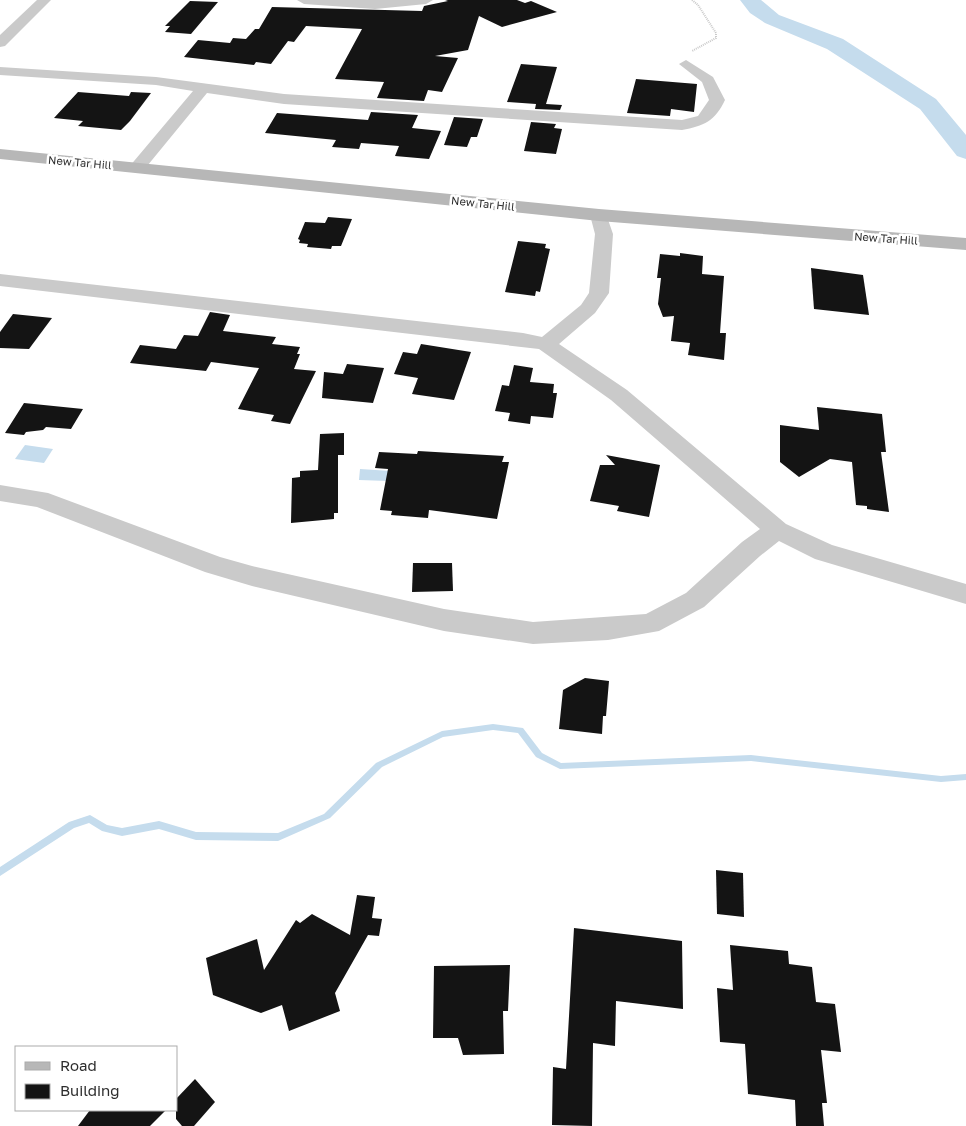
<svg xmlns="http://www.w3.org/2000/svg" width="966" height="1126" font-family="'Golos Text',sans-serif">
	<rect width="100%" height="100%" fill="#fff"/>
	<g fill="#c5dced">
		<polygon points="25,445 53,449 44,463 15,459"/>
		<polygon points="360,469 391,471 388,481 359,480"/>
	</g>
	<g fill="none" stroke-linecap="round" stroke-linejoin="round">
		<polygon fill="#c5dced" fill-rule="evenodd" points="493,724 523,728 542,753 561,763 751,755 941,776 966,774 966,780 941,782 751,761 560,769 536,757 518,733 493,730 443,737 382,767 330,818 278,841 196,840 159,829 122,836 102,831 89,823 74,828 0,876 0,867 69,822 90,815 107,825 122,828 159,821 196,832 278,833 324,814 376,763 442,731"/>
		<polygon fill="#c5dced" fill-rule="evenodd" points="740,0 761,0 779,15 843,39 936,99 966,135 966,159 957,156 920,109 827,49 765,23 750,13"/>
	</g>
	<g fill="#141414">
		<polygon points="445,0 517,0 525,3 531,1 557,12 502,27 479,16 468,50 435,56 458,58 442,92 428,90 424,101 377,98 384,82 335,79 362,29 306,26 294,42 288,41 271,64 256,62 254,65 184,57 198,40 230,43 233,38 246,39 255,29 259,29 272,7 422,11 424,6 448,1"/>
		<polygon points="190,1 218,2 191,34 165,32 170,26 165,26"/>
		<polygon points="521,64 557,67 546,104 562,105 560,110 535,109 536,104 507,102"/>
		<polygon points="636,79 697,84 694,112 671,109 670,116 627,113"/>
		<polygon points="78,92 129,96 131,92 151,93 130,121 121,130 78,126 83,121 54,118"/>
		<polygon points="371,112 418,115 412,128 441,131 429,159 395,156 399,146 361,143 359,149 332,147 336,140 265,133 277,113 368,120"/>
		<polygon points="454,117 483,119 477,137 471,137 467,147 444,145"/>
		<polygon points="531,122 556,124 554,128 562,129 556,154 524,151"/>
		<polygon points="328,217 352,219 341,246 332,246 331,249 307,247 308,244 299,243 300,240 298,239 305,222 325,223"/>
		<polygon points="518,241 546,244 545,248 550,249 540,292 536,291 535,296 505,292"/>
		<polygon points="680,253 703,256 702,274 724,276 720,333 726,333 724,360 688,355 690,343 671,341 674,316 663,317 658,304 661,278 657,278 660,254 680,256"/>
		<polygon points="811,268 863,275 869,315 814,309"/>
		<polygon points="210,312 230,315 223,331 276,337 272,344 300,347 297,354 300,354 294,369 316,371 290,424 271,421 274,415 238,409 259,368 211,362 206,371 130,363 140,345 176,349 184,335 198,336"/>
		<polygon points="13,314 52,318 29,349 0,348 0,332"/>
		<polygon points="421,344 471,352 454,400 412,394 418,378 394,374 403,352 417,354"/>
		<polygon points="347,364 384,368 373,403 322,398 324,372 343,374"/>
		<polygon points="514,365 533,368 530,382 554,384 553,393 557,393 553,418 531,416 530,424 508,421 510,413 495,411 502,385 509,386"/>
		<polygon points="24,403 83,409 71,429 46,427 43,430 26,432 24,435 5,433"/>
		<polygon points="817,407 882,414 886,452 881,452 889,512 867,509 867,506 856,505 852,462 830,459 799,477 780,462 780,425 819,430"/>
		<polygon points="344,433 344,455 338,455 338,513 334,513 334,519 291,523 292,478 300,477 300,471 318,470 320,434"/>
		<polygon points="418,451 504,456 502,462 509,462 497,519 429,510 428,518 391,515 392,511 380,510 388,469 375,468 379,452 417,454"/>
		<polygon points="606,455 660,465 649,517 617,511 619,506 590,501 600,465 615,465"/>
		<polygon points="413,563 452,563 453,591 412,592"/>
		<polygon points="585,678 609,681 606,716 603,716 602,734 559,729 563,690"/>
		<polygon points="716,870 743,873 744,917 717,914"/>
		<polygon points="357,895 375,897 372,918 382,919 379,936 368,935 335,993 340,1011 289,1031 282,1005 261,1013 213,995 206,958 257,939 264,970 296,920 300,923 312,914 350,935"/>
		<polygon points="574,928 682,941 683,1009 616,1001 615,1046 593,1043 592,1126 552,1125 553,1067 566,1069"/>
		<polygon points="730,945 788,951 789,964 812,967 816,1002 835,1004 841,1052 821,1050 827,1103 822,1103 824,1126 796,1126 795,1100 748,1094 745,1044 720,1042 717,988 733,990"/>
		<polygon points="510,965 508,1011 503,1011 504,1054 463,1055 458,1038 433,1038 434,966"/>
		<polygon points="195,1079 215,1102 194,1126 182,1126 176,1119 176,1099"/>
		<polygon points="90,1110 166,1110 150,1126 78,1126"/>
	</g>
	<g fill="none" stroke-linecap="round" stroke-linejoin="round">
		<polyline stroke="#cacaca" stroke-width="2" stroke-dasharray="1 1" stroke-linecap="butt" points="692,0 698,5 716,33 716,38 692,51"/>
		<g fill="#cacaca" fill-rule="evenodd">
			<polygon points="37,0 51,0 5,46 0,47 0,35"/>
			<polygon points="297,0 433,0 426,4 375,9 304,4"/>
			<path d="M686,60L713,77L725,100C715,121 704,126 682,130L284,104L207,93L143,171H131L129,167L193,91L156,85L0,75V67L156,77L284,94L682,120L698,116L709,100L702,82L679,64Z"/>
			<polygon points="599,210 605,211 613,234 609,293 595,313 559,344 627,390 786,524 832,545 966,584 966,604 815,559 779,541 760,556 704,607 659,631 608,640 533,644 444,631 252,586 205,572 37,507 0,501 0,485 48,493 220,557 252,566 444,609 533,622 646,614 686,593 742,542 760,529 611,400 539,349 0,286 0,274 523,333 542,337 581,305 589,293 595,234 590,215 593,211"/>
		</g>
		<polygon fill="#b7b7b7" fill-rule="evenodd" points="0,149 599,209 966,238 966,250 599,221 0,159"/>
	</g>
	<g text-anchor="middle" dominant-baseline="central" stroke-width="5" stroke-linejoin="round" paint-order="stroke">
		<g font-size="11" fill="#2d2d2d" stroke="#fff">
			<text transform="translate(80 162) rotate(5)">New Tar Hill</text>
			<text transform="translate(483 203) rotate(6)">New Tar Hill</text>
			<text transform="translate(886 238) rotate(4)">New Tar Hill</text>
		</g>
	</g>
	<rect x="15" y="1046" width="162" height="65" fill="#ffffff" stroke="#ababab"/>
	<rect x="25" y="1062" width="25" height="8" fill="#b7b7b7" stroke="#ababab"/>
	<text x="60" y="1071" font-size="15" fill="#2d2d2d">Road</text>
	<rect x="25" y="1084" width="25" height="15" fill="#141414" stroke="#ababab"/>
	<text x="60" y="1096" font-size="15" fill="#2d2d2d">Building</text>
</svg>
